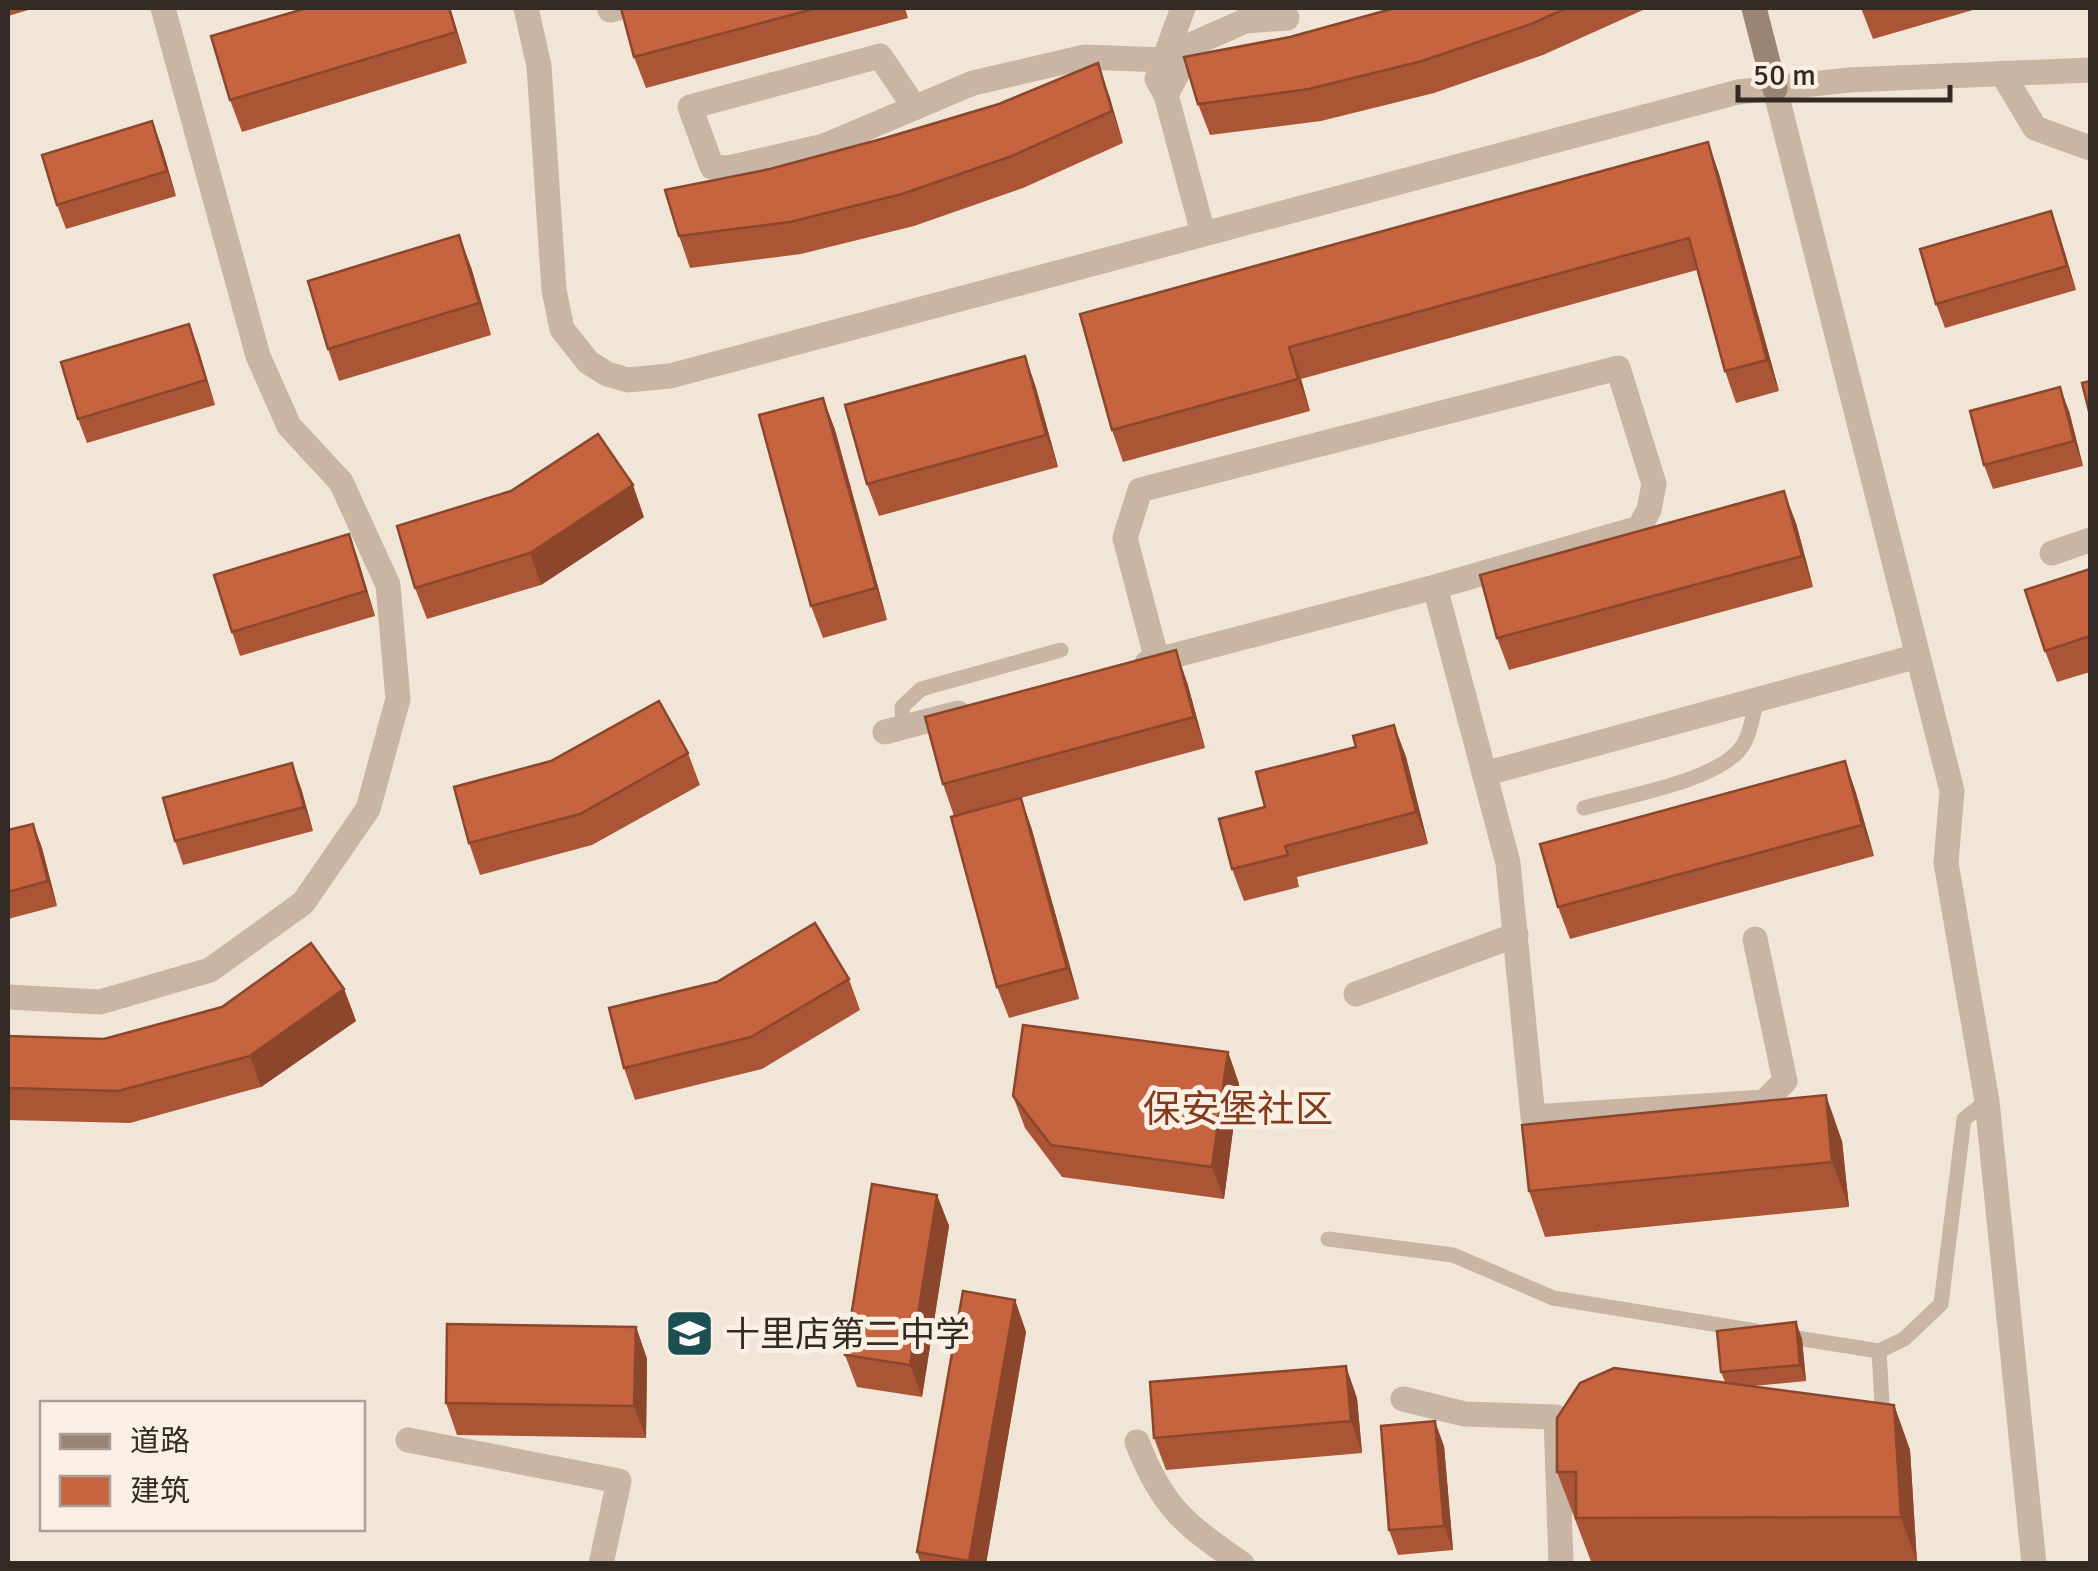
<svg xmlns="http://www.w3.org/2000/svg" width="2098" height="1571" font-family="Signika,'Noto Sans SC',sans-serif">
	<rect width="100%" height="100%" fill="#f1e5d7"/>
	<g fill="none" stroke-linecap="round" stroke-linejoin="round">
		<g stroke="#c8b5a3" stroke-width="15">
			<polyline points="903,727 902,707 921,689 1061,650"/>
			<path d="M1584,808C1624,796 1721,781 1743,745C1751,733 1753,714 1757,700"/>
			<polyline points="1328,1239 1453,1255 1553,1298 1756,1331"/>
			<polyline points="1784,1336 1879,1351 1904,1339 1941,1304 1964,1119 1987,1101"/>
			<polyline points="1879,1351 1883,1421"/>
		</g>
		<g stroke="#c8b5a3" stroke-width="25">
			<polyline points="526,8 539,66 554,290 562,329 588,362 607,374 628,380 670,376 1738,92 1849,80 2090,70"/>
			<polyline points="1183,8 1157,79 1166,95 1203,233"/>
			<polyline points="610,10 618,8"/>
			<polyline points="2002,73 2035,128 2090,148"/>
			<polyline points="1775,89 1952,791 1946,863 1987,1101 2034,1564"/>
			<polyline points="1166,95 1193,44 1245,21 1287,18"/>
			<polyline points="915,108 880,56 690,107 712,167 728,168 824,146 973,83 1085,57 1164,60"/>
			<polyline points="2052,553 2090,540"/>
			<polyline points="1435,587 1508,863 1533,1117 1764,1102 1785,1081 1755,939"/>
			<polyline points="1147,663 1157,660 1435,587 1639,528 1649,510 1654,484 1618,368 1140,490 1125,538 1157,660"/>
			<polyline points="885,732 958,713"/>
			<polyline points="1484,774 1918,656"/>
			<polyline points="1356,994 1516,935"/>
			<polyline points="8,997 100,1002 210,970 303,903 368,809 398,699 388,585 341,482 289,426 258,356 163,8"/>
			<polyline points="1403,1399 1465,1414 1556,1417 1561,1564"/>
			<polyline points="408,1440 619,1481 601,1564"/>
			<path d="M1137,1442C1163,1509 1185,1524 1242,1564"/>
		</g>
		<polyline stroke="#9c8475" stroke-width="25" points="1754,8 1775,89"/>
	</g>
	<g fill="#aa5636">
		<polygon points="8,8 35,8 8,16"/>
		<polygon points="450,8 467,63 242,132 230,100"/>
		<polygon points="621,8 905,8 908,18 646,88 634,57"/>
		<polygon points="1395,8 1642,8 1643,10 1543,55 1434,93 1321,121 1210,135 1198,104 1290,37"/>
		<polygon points="1861,8 1980,8 1873,39"/>
		<polygon points="1109,95 1123,143 1023,188 914,226 801,254 690,268 679,236"/>
		<polygon points="1708,142 1719,174 1779,391 1736,403 1725,371 1697,270 1301,379 1310,411 1123,462 1112,430"/>
		<polygon points="161,145 176,196 66,229 57,205"/>
		<polygon points="2051,211 2076,290 1945,328 1936,304"/>
		<polygon points="471,267 491,335 339,381 328,349"/>
		<polygon points="189,324 215,405 87,443 78,419"/>
		<polygon points="1025,356 1036,388 1058,467 879,516 867,484"/>
		<polygon points="823,398 835,430 887,620 823,638 811,606"/>
		<polygon points="2069,411 2083,466 1993,489 1984,465"/>
		<polygon points="644,517 541,585 427,619 415,588"/>
		<polygon points="1796,523 1813,587 1509,670 1497,638"/>
		<polygon points="349,534 375,616 240,656 232,632"/>
		<polygon points="2090,569 2090,672 2057,682 2045,651"/>
		<polygon points="1187,682 1205,748 954,816 943,784"/>
		<polygon points="1394,725 1406,757 1428,844 1297,877 1299,887 1244,901 1232,869 1265,807 1356,747"/>
		<polygon points="688,753 700,785 592,845 480,875 469,843 551,761"/>
		<polygon points="1845,761 1856,793 1874,856 1570,939 1558,907"/>
		<polygon points="301,788 313,831 183,865 175,841"/>
		<polygon points="1021,798 1032,830 1079,999 1009,1018 997,987"/>
		<polygon points="33,824 42,848 57,906 8,919 8,830"/>
		<polygon points="849,979 860,1010 762,1069 635,1100 624,1068"/>
		<polygon points="344,989 356,1021 261,1087 130,1123 8,1120 8,1036 104,1039"/>
		<polygon points="1228,1052 1239,1084 1224,1199 1062,1177 1025,1128 1013,1096"/>
		<polygon points="1842,1141 1849,1207 1545,1237 1529,1191"/>
		<polygon points="937,1195 949,1226 922,1397 857,1387 845,1355"/>
		<polygon points="1015,1300 1026,1332 986,1564 921,1564 917,1552"/>
		<polygon points="1796,1322 1802,1339 1806,1381 1753,1386 1894,1405 1910,1450 1917,1563 1592,1564 1557,1472 1725,1382 1721,1372"/>
		<polygon points="636,1327 647,1359 646,1438 457,1435 446,1403"/>
		<polygon points="1357,1398 1362,1453 1166,1470 1154,1438"/>
		<polygon points="1444,1446 1453,1550 1398,1555 1389,1530"/>
	</g>
	<g fill="#8b462c">
		<polygon points="449,8 450,8 467,63 456,32"/>
		<polygon points="1098,63 1109,95 1123,143 1112,111"/>
		<polygon points="152,121 161,145 176,196 167,171"/>
		<polygon points="1708,142 1719,174 1779,391 1767,360"/>
		<polygon points="2051,211 2060,236 2076,290 2067,266"/>
		<polygon points="459,235 471,267 491,335 479,303"/>
		<polygon points="189,324 198,348 215,405 206,380"/>
		<polygon points="1289,347 1301,379 1310,411 1298,379"/>
		<polygon points="1025,356 1036,388 1058,467 1046,435"/>
		<polygon points="2060,387 2069,411 2083,466 2074,441"/>
		<polygon points="823,398 835,430 887,620 876,588"/>
		<polygon points="633,485 644,517 541,585 530,553"/>
		<polygon points="1784,491 1796,523 1813,587 1802,556"/>
		<polygon points="349,534 358,559 375,616 366,591"/>
		<polygon points="1176,650 1187,682 1205,748 1194,717"/>
		<polygon points="1394,725 1406,757 1428,844 1416,812"/>
		<polygon points="1845,761 1856,793 1874,856 1862,825"/>
		<polygon points="292,763 301,788 313,831 304,807"/>
		<polygon points="1021,798 1032,830 1079,999 1067,968"/>
		<polygon points="33,824 42,848 57,906 48,881"/>
		<polygon points="344,989 356,1021 261,1087 250,1056"/>
		<polygon points="1228,1052 1239,1084 1224,1199 1212,1167"/>
		<polygon points="1826,1095 1842,1141 1849,1207 1832,1162"/>
		<polygon points="937,1195 949,1226 922,1397 910,1365"/>
		<polygon points="1015,1300 1026,1332 986,1564 970,1564 969,1561"/>
		<polygon points="1796,1322 1802,1339 1806,1381 1800,1365"/>
		<polygon points="636,1327 647,1359 646,1438 634,1406"/>
		<polygon points="1346,1366 1357,1398 1362,1453 1351,1421"/>
		<polygon points="1894,1405 1910,1450 1917,1563 1901,1517"/>
		<polygon points="1435,1421 1444,1446 1453,1550 1444,1526"/>
	</g>
	<g fill="#c6643f" stroke="#8b462c" stroke-width="2.5">
		<polygon points="307,8 449,8 456,32 230,100 211,36"/>
		<polygon points="621,8 817,8 634,57"/>
		<polygon points="1395,8 1567,8 1531,24 1422,61 1309,89 1198,104 1184,57 1290,37"/>
		<polygon points="1098,63 1112,111 1012,156 902,194 790,222 679,236 665,190 770,169 885,138 999,104"/>
		<polygon points="152,121 167,171 57,205 42,155"/>
		<polygon points="1708,142 1767,360 1725,371 1689,238 1289,347 1298,379 1112,430 1080,314"/>
		<polygon points="2051,211 2067,266 1936,304 1920,249"/>
		<polygon points="459,235 479,303 328,349 308,281"/>
		<polygon points="189,324 206,380 78,419 61,362"/>
		<polygon points="1025,356 1046,435 867,484 845,405"/>
		<polygon points="2090,381 2090,415 2082,383"/>
		<polygon points="2060,387 2074,441 1984,465 1970,411"/>
		<polygon points="823,398 876,588 811,606 759,415"/>
		<polygon points="598,434 633,485 530,553 415,588 397,526 511,491"/>
		<polygon points="1784,491 1802,556 1497,638 1480,575"/>
		<polygon points="349,534 366,591 232,632 214,575"/>
		<polygon points="2090,569 2090,636 2045,651 2025,590"/>
		<polygon points="1176,650 1194,717 943,784 925,717"/>
		<polygon points="659,701 688,753 580,814 469,843 454,787 551,761"/>
		<polygon points="1394,725 1416,812 1285,846 1288,855 1232,869 1219,819 1265,807 1256,772 1356,747 1353,736"/>
		<polygon points="1845,761 1862,825 1558,907 1540,844"/>
		<polygon points="292,763 304,807 175,841 163,798"/>
		<polygon points="1021,798 1067,968 997,987 951,817"/>
		<polygon points="33,824 48,881 8,892 8,830"/>
		<polygon points="815,923 849,979 751,1037 624,1068 609,1008 717,982"/>
		<polygon points="311,943 344,989 250,1056 118,1091 8,1088 8,1036 104,1039 222,1007"/>
		<polygon points="1023,1025 1228,1052 1212,1167 1051,1145 1013,1096"/>
		<polygon points="1826,1095 1832,1162 1529,1191 1522,1125"/>
		<polygon points="872,1184 937,1195 910,1365 845,1355"/>
		<polygon points="963,1291 1015,1300 969,1561 917,1552"/>
		<polygon points="1796,1322 1800,1365 1721,1372 1717,1331"/>
		<polygon points="447,1324 636,1327 634,1406 446,1403"/>
		<polygon points="1346,1366 1351,1421 1154,1438 1150,1382"/>
		<polygon points="1614,1368 1894,1405 1901,1517 1576,1518 1576,1472 1557,1472 1557,1418 1580,1383"/>
		<polygon points="1435,1421 1444,1526 1389,1530 1381,1426"/>
	</g>
	<defs>
		<symbol id="school-square" viewBox="-11 -11 22 22"><rect x="-9" y="-9" width="18" height="18" rx="4" fill="#1b4f54" stroke="#f9efe3"/><path d="M0-5L7-2L0 1L-7-2ZM-4 1L0 2.5L4 1V4Q0 6-4 4Z" fill="#fff"/></symbol>
	</defs>
	<g fill-rule="evenodd">
		<use href="#school-square" x="662" y="1306" width="55" height="55"/>
	</g>
	<g text-anchor="middle" dominant-baseline="central" stroke-width="10" stroke-linejoin="round" paint-order="stroke">
		<g font-size="35" fill="#332a25" stroke="#f9efe3" text-anchor="start">
			<text x="725" y="1334">十里店第二中学</text>
		</g>
		<g font-size="38" fill="#82391e" stroke="#f9efe3">
			<text x="1238" y="1109">保安堡社区</text>
		</g>
	</g>
	<rect width="2098" height="1571" fill="none" stroke="#332a25" stroke-width="20"/>
	<rect x="40" y="1401" width="325" height="130" fill="#f9efe3" stroke="#aaa097" stroke-width="2.5"/>
	<rect x="60" y="1434" width="50" height="15" fill="#9c8475" stroke="#aaa097" stroke-width="2.5"/>
	<text x="130" y="1451" font-size="30" fill="#332a25">道路</text>
	<rect x="60" y="1476" width="50" height="30" fill="#c6643f" stroke="#aaa097" stroke-width="2.5"/>
	<text x="130" y="1501" font-size="30" fill="#332a25">建筑</text>
	<path d="M1738 85v15h212v-15" fill="none" stroke="#332a25" stroke-width="5"/>
	<text x="1753" y="85" font-size="30" fill="#332a25" stroke="#f9efe3" stroke-width="8" paint-order="stroke">50 m</text>
</svg>
